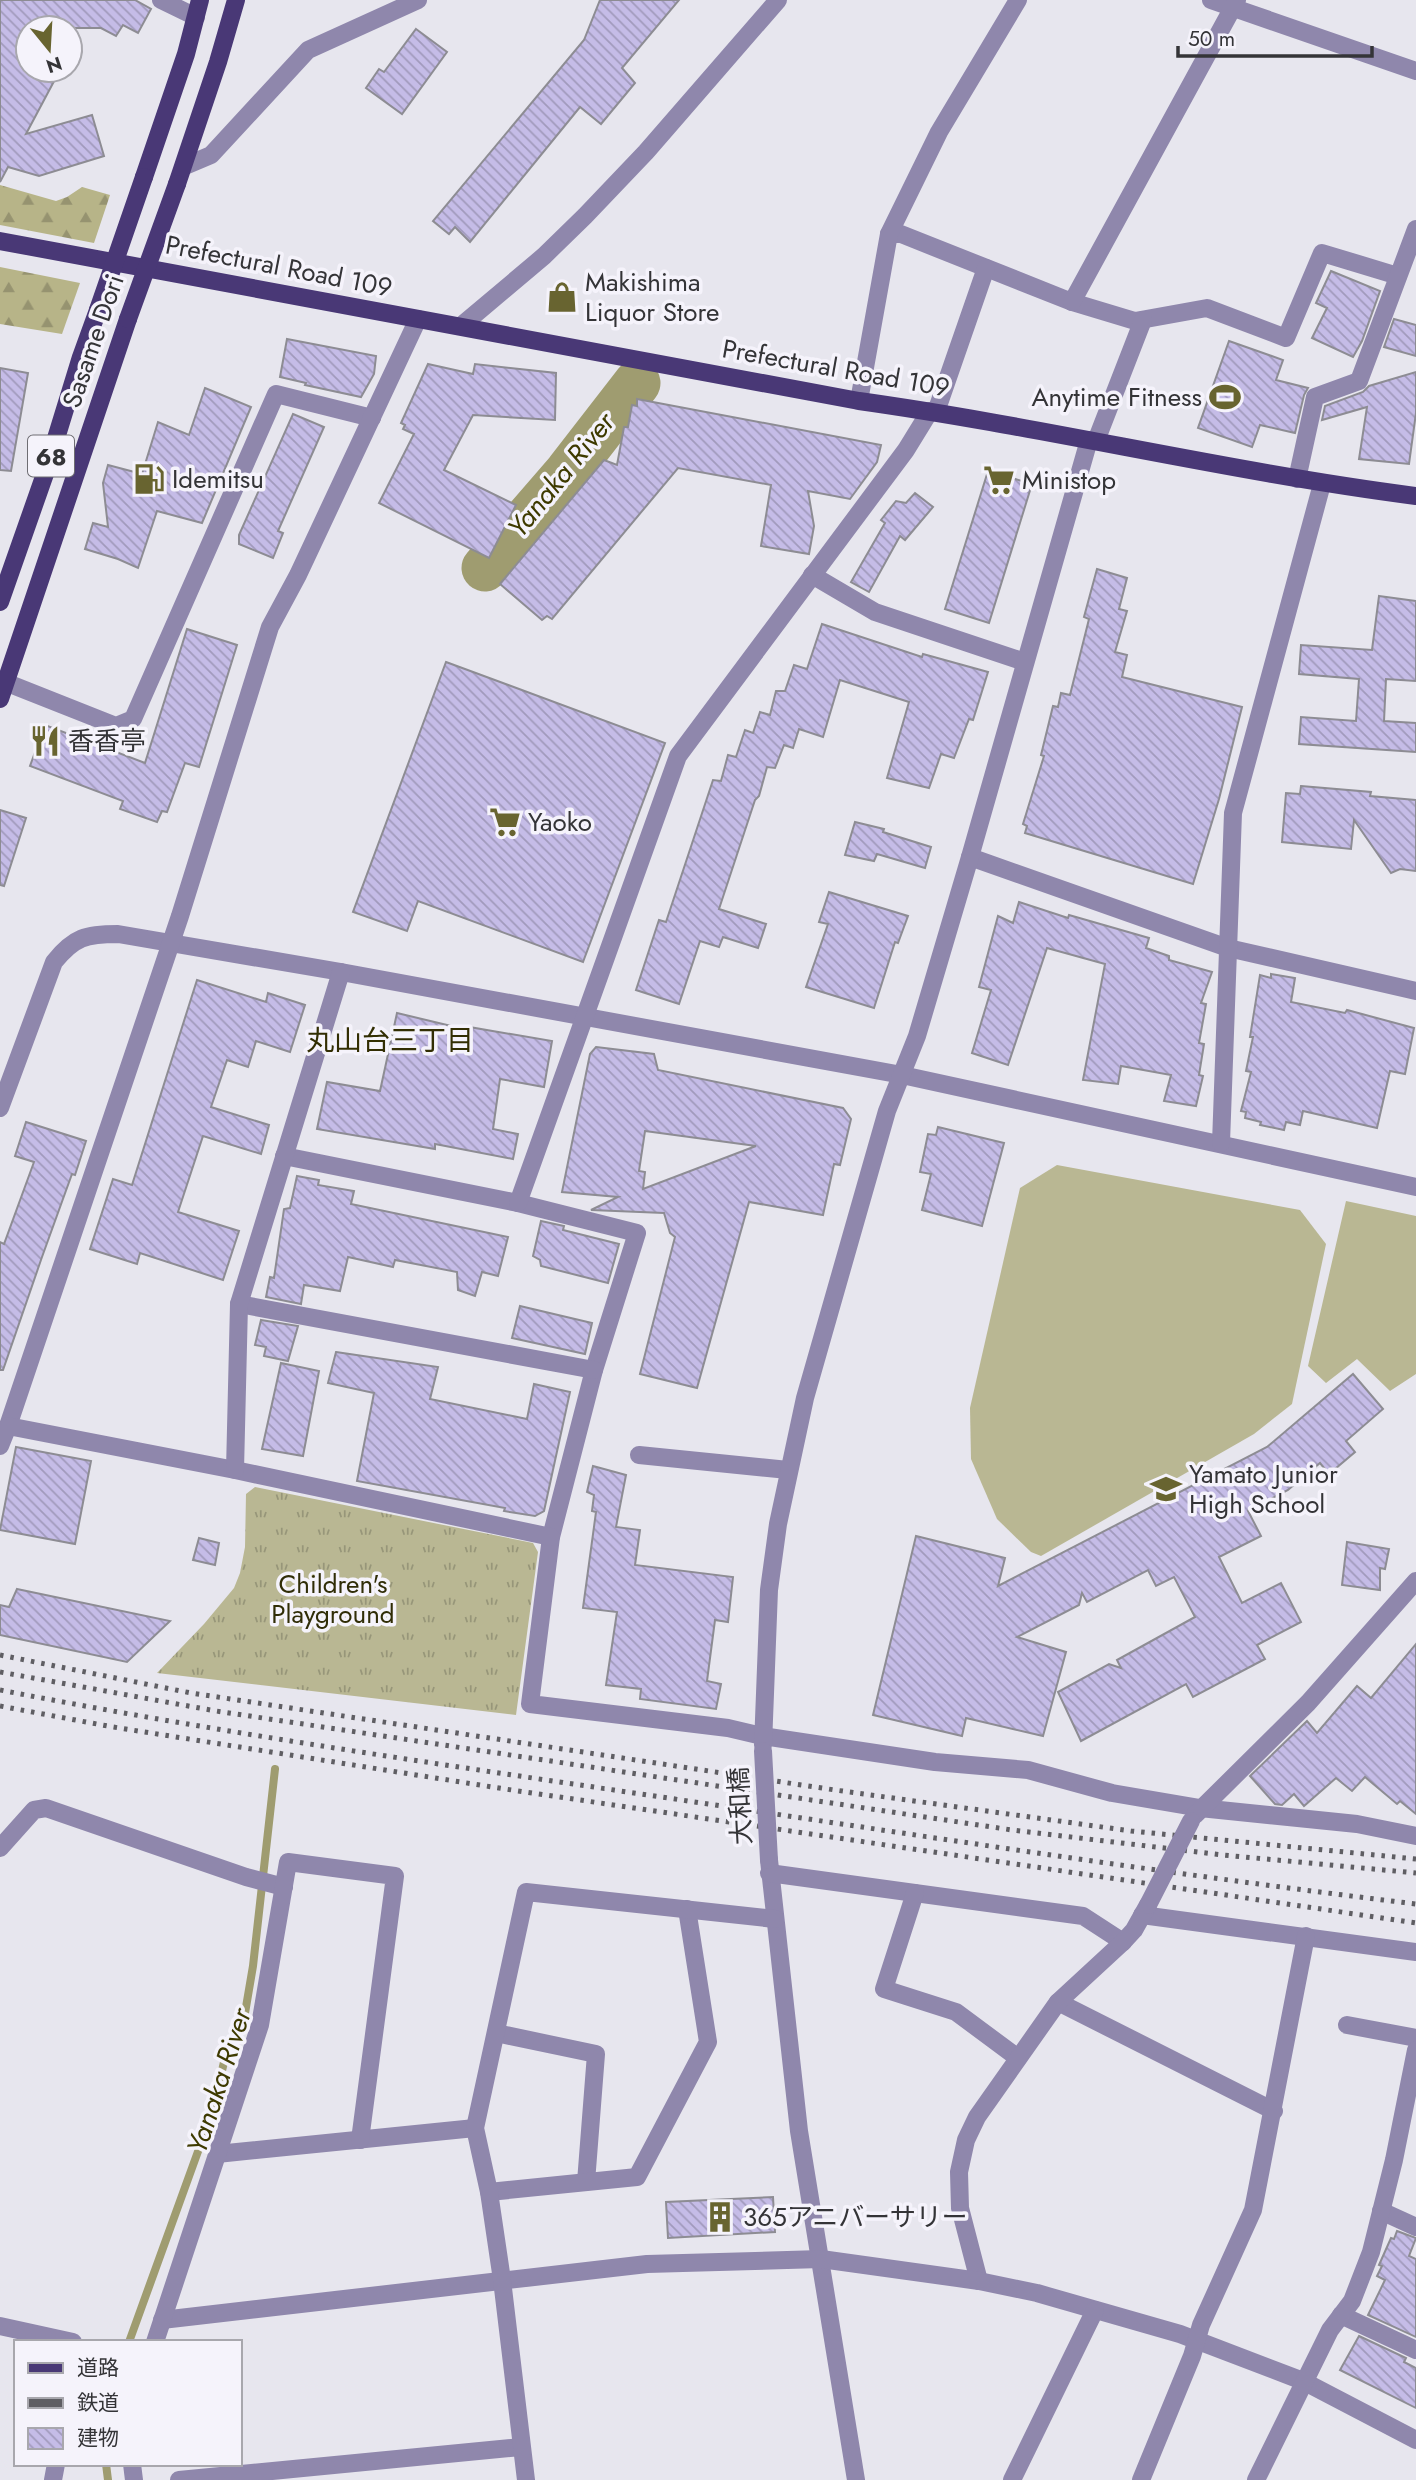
<svg xmlns="http://www.w3.org/2000/svg" width="1416" height="2480" font-family="Jost,'Noto Sans JP',sans-serif">
	<defs>
		<pattern id="grass-tufts" width="24" height="20" patternUnits="userSpaceOnUse" patternTransform="scale(1.75)"><rect width="24" height="20" fill="#b9b793"/><path d="M3 7l-1-3M5 7V3M7 7l1-3M15 17l-1-3M17 17v-4M19 17l1-3" fill="none" stroke="#979679"/></pattern>
		<pattern id="forest-firs" width="22" height="20" patternUnits="userSpaceOnUse" patternTransform="scale(1.75)"><rect width="22" height="20" fill="#b7b488"/><path d="M5 1l3.5 6h-7zM16 11l3.5 6h-7z" fill="#969370"/></pattern>
		<pattern id="building-back-hatch" width="6" height="6" patternUnits="userSpaceOnUse" patternTransform="scale(1.75)"><rect width="6" height="6" fill="#c5bce7"/><path d="M-1 5l2 2M0 0l6 6M5-1l2 2" fill="none" stroke="#a19abc"/></pattern>
	</defs>
	<rect width="100%" height="100%" fill="#e7e6ee"/>
	<polygon fill="url(#grass-tufts)" points="255,1487 533,1543 538,1552 516,1715 157,1673 204,1624 234,1588 240,1573 245,1547 246,1494"/>
	<g fill="url(#forest-firs)">
		<polygon points="0,185 56,201 67,197 82,187 110,195 94,243 0,225"/>
		<polygon points="0,267 80,283 62,334 0,324"/>
	</g>
	<g fill="#b9b793">
		<polygon points="1057,1165 1300,1210 1326,1244 1292,1404 1254,1434 1041,1556 1031,1552 997,1519 971,1459 970,1408 1020,1188"/>
		<polygon points="1346,1201 1416,1216 1416,1374 1390,1391 1357,1359 1326,1383 1308,1366"/>
	</g>
	<g fill="none" stroke-linecap="round" stroke-linejoin="round">
		<g stroke="#9f9c70" stroke-width="8">
			<polyline points="129,2342 213,2110 224,2062 245,2013 253,1966 275,1769"/>
			<polyline points="106,2464 108,2480"/>
		</g>
		<polyline stroke="#9f9c70" stroke-width="47" points="485,568 568,472 637,383"/>
	</g>
	<g fill="url(#building-back-hatch)" stroke="#8d8c93" stroke-width="2" fill-rule="evenodd">
		<polygon points="0,0 135,0 151,9 138,33 123,25 116,36 101,28 28,28 28,70 60,70 26,134 92,115 104,156 39,176 8,167 0,182"/>
		<polygon points="600,0 679,0 622,68 635,83 601,124 580,107 470,242 455,227 449,234 433,221 584,40"/>
		<polygon points="416,29 447,52 402,114 366,88 379,69 384,72"/>
		<polygon points="1331,271 1380,291 1362,341 1353,357 1312,338 1327,308 1316,303"/>
		<polygon points="1394,319 1416,325 1416,356 1384,347"/>
		<polygon points="287,339 376,356 374,374 361,397 305,385 306,383 280,377"/>
		<polygon points="1229,341 1283,360 1276,380 1308,388 1304,395 1295,433 1260,425 1252,447 1198,428"/>
		<polygon points="428,364 473,374 475,364 556,373 555,420 473,415 444,470 516,505 489,558 379,503 414,434 403,429 405,425 401,423"/>
		<polygon points="0,368 28,373 11,471 0,470"/>
		<polygon points="1416,372 1416,413 1409,464 1359,459 1367,407 1322,420 1325,406 1363,392 1369,386"/>
		<polygon points="205,388 251,407 202,523 157,511 138,568 118,559 85,549 93,523 108,527 103,483 108,465 142,474 158,422 189,435"/>
		<polygon points="637,399 881,445 877,462 850,499 808,491 814,526 809,554 761,546 771,485 678,468 552,619 547,616 542,620 500,584 604,460 617,465 624,427 628,427 632,405 637,406"/>
		<polygon points="293,414 324,427 278,531 283,533 273,558 239,544 239,535"/>
		<polygon points="988,471 1032,484 989,623 945,609"/>
		<polygon points="915,493 933,507 905,540 900,536 869,592 851,582 885,523 881,520 896,501 906,503"/>
		<polygon points="1097,569 1127,578 1119,609 1127,611 1115,652 1127,655 1122,677 1242,707 1219,799 1193,884 1025,833 1027,826 1023,824 1044,756 1041,755 1053,706 1058,707 1061,693 1070,695 1089,619 1084,617"/>
		<polygon points="1379,596 1416,601 1416,681 1386,679 1384,721 1416,723 1416,752 1299,744 1301,717 1356,721 1359,679 1299,674 1301,645 1372,650"/>
		<polygon points="822,624 922,657 923,654 988,672 973,720 969,719 954,758 941,754 929,788 887,778 909,702 840,680 823,737 799,729 793,748 784,745 775,768 767,767 759,796 755,800 719,909 766,924 758,948 723,937 719,947 700,941 679,1004 636,990 659,920 666,922 713,780 721,781 728,755 736,757 745,730 753,733 760,712 770,715 776,691 785,691 794,665 807,669"/>
		<polygon points="187,629 237,645 199,767 185,763 167,812 162,811 157,822 120,809 123,801 30,766 45,725 145,763"/>
		<polygon points="446,662 665,743 583,962 418,901 407,931 353,912"/>
		<polygon points="1301,786 1371,792 1370,796 1416,800 1416,871 1400,869 1391,873 1354,820 1351,849 1282,842 1286,793 1300,794"/>
		<polygon points="0,810 26,818 4,886 0,885"/>
		<polygon points="855,822 884,829 883,832 931,847 925,868 877,854 874,861 845,855"/>
		<polygon points="829,892 908,916 898,943 895,942 874,1008 806,987 828,924 819,922"/>
		<polygon points="1019,902 1068,918 1069,915 1149,938 1146,948 1169,956 1169,960 1212,972 1201,1003 1206,1004 1199,1043 1204,1044 1199,1075 1203,1076 1196,1106 1164,1101 1171,1075 1121,1066 1118,1084 1083,1080 1105,964 1047,948 1008,1065 972,1053 991,990 979,987 998,916 1013,923"/>
		<polygon points="1271,974 1295,978 1291,1002 1345,1013 1347,1010 1414,1028 1405,1074 1390,1071 1377,1128 1303,1111 1300,1125 1286,1122 1284,1130 1260,1125 1261,1122 1245,1118 1246,1112 1241,1111 1251,1072 1246,1071 1253,1037 1250,1037 1260,975 1271,978"/>
		<polygon points="197,980 266,1002 268,993 305,1005 290,1052 256,1041 248,1067 227,1060 211,1107 269,1125 261,1154 203,1136 178,1212 239,1231 223,1280 140,1253 137,1264 90,1249 113,1179 132,1185"/>
		<polygon points="397,1013 468,1030 469,1027 552,1041 544,1087 500,1079 493,1129 518,1134 513,1159 435,1144 435,1149 317,1129 327,1082 380,1091"/>
		<path d="M596,1047L654,1054L658,1070L843,1108L851,1119L840,1165L834,1164L823,1215L749,1202L697,1388L640,1374L675,1237L670,1233L664,1213L591,1210L618,1197L562,1192L590,1054ZM645,1131L756,1146L643,1189L645,1172L639,1171Z"/>
		<polygon points="26,1122 86,1141 75,1175 72,1174 42,1257 3,1370 0,1370 0,1242 4,1244 34,1162 15,1156"/>
		<polygon points="938,1127 1004,1143 982,1226 922,1210 931,1174 920,1172 928,1134 936,1135"/>
		<polygon points="297,1176 319,1180 318,1185 354,1191 351,1204 508,1237 498,1276 482,1272 475,1296 458,1290 457,1272 395,1260 393,1267 348,1257 340,1291 304,1285 301,1304 266,1297 270,1277 274,1278 284,1209 290,1208"/>
		<polygon points="541,1221 564,1226 563,1230 619,1244 608,1283 541,1266 540,1260 533,1256"/>
		<polygon points="520,1306 592,1323 585,1354 512,1338"/>
		<polygon points="261,1320 298,1326 288,1361 264,1356 266,1347 255,1345"/>
		<polygon points="336,1352 438,1367 430,1399 527,1419 534,1384 570,1392 544,1511 535,1516 504,1511 505,1508 357,1481 374,1393 328,1383"/>
		<polygon points="281,1363 319,1371 303,1456 262,1449"/>
		<polygon points="1353,1374 1383,1409 1346,1441 1355,1452 1329,1474 1320,1463 1288,1490 1248,1511 1261,1536 1219,1557 1242,1603 1281,1583 1301,1622 1257,1645 1265,1659 1193,1697 1186,1684 1081,1741 1058,1692 1109,1664 1121,1668 1117,1660 1195,1617 1174,1577 1156,1586 1148,1570 1087,1602 1082,1593 1079,1605 1017,1637 1066,1652 1043,1736 966,1718 962,1736 873,1715 916,1536 1005,1558 998,1586 1267,1447"/>
		<polygon points="16,1447 91,1461 75,1544 0,1530"/>
		<polygon points="593,1466 626,1475 616,1527 640,1530 635,1565 733,1577 728,1622 715,1620 707,1681 721,1684 716,1709 640,1699 641,1689 606,1685 617,1612 583,1608 596,1512 592,1511 594,1495 587,1492"/>
		<polygon points="199,1538 219,1543 215,1565 193,1560"/>
		<polygon points="1347,1542 1389,1549 1385,1569 1380,1568 1380,1590 1342,1585"/>
		<polygon points="17,1589 170,1621 127,1662 0,1635 0,1605 9,1607"/>
		<polygon points="1416,1644 1416,1814 1400,1801 1397,1804 1365,1777 1352,1791 1336,1778 1304,1806 1294,1794 1282,1805 1275,1804 1250,1776 1307,1721 1317,1733 1357,1686 1371,1698"/>
		<polygon points="773,2197 775,2232 668,2238 666,2202"/>
		<polygon points="1397,2231 1416,2238 1409,2256 1416,2259 1416,2337 1368,2315 1385,2280 1377,2276 1382,2266 1379,2265 1391,2238 1394,2239"/>
		<polygon points="1359,2336 1406,2358 1404,2362 1416,2368 1416,2408 1340,2370"/>
	</g>
	<g fill="none" stroke-linecap="round" stroke-linejoin="round">
		<g stroke="#8f87ac" stroke-width="18">
			<polyline points="161,0 196,17"/>
			<polyline points="1211,0 1416,71"/>
			<polyline points="185,166 211,155 308,50 418,0"/>
			<polyline points="889,234 901,234 1072,302 1135,321 1207,308 1286,338 1322,253 1398,276"/>
			<polyline points="1072,302 1237,0"/>
			<polyline points="461,326 544,256 585,216 646,152 778,0"/>
			<polyline points="859,401 889,234 939,132 1018,0"/>
			<polyline points="936,412 986,268"/>
			<polyline points="1096,441 1143,320"/>
			<polyline points="1297,479 1315,397 1359,381 1416,229"/>
			<polyline points="812,575 875,612 1025,662"/>
			<polyline points="0,680 116,726 133,719 276,394 372,418"/>
			<polyline points="970,857 1228,948 1416,991"/>
			<path d="M0,1108L54,962C74,937 86,934 118,934L341,972L902,1075L1416,1187"/>
			<polyline points="1221,1143 1233,813 1322,484"/>
			<polyline points="284,1156 518,1203 637,1233 594,1370 551,1537 530,1704 728,1728 762,1736 935,1762 1028,1770 1112,1793 1200,1808 1357,1824 1416,1836"/>
			<polyline points="518,1203 678,756 906,450 930,411"/>
			<polyline points="239,1304 594,1370"/>
			<polyline points="0,1433 8,1426 180,916 270,627 298,575 418,319"/>
			<polyline points="0,1446 8,1426 235,1470 551,1537"/>
			<polyline points="639,1455 788,1470"/>
			<polyline points="235,1470 239,1304 341,972"/>
			<polyline points="763,1745 769,1590 778,1524 805,1398 887,1111 917,1036 970,857 1089,440"/>
			<polyline points="1195,1815 1308,1703 1416,1581"/>
			<polyline points="0,1848 34,1810 46,1808 246,1877 284,1887"/>
			<polyline points="769,1860 799,2131 856,2480"/>
			<polyline points="769,1873 1083,1916 1123,1942"/>
			<polyline points="915,1893 884,1989 956,2012 1018,2058"/>
			<polyline points="1142,1915 1416,1952"/>
			<polyline points="1058,2002 1274,2111"/>
			<polyline points="1347,2025 1416,2038"/>
			<polyline points="496,2033 596,2054 586,2182"/>
			<polyline points="217,2154 475,2128"/>
			<polyline points="489,2192 637,2177 708,2042 687,1909"/>
			<polyline points="1381,2211 1416,2227"/>
			<polyline points="979,2281 960,2208 959,2172 966,2140 977,2117 1058,2002 1123,1942 1134,1930 1148,1905"/>
			<polyline points="1341,2315 1416,2350"/>
			<polyline points="162,2320 647,2264 821,2259 979,2281 1037,2293 1180,2334 1303,2381 1416,2440"/>
			<polyline points="0,2326 73,2342"/>
			<polyline points="155,2342 260,2025 288,1862 395,1876 360,2140"/>
			<polyline points="132,2464 134,2480"/>
			<polyline points="53,2480 56,2464"/>
			<polyline points="179,2480 521,2447"/>
			<polyline points="526,2480 502,2280 489,2192 475,2128 526,1892 775,1919"/>
			<polyline points="1012,2480 1095,2310"/>
			<polyline points="1141,2480 1192,2356 1201,2325 1253,2210 1306,1936"/>
			<polyline points="1256,2480 1330,2330 1352,2301 1371,2252 1394,2160 1416,2050"/>
		</g>
		<g stroke="#493876" stroke-width="18">
			<polyline points="144,177 186,54 200,0"/>
			<polyline points="177,184 218,62 236,0"/>
			<path d="M0,241L859,401C1045,427 1229,472 1416,496"/>
			<polyline points="0,602 46,471 81,357 98,310"/>
			<polyline points="0,699 128,319"/>
		</g>
		<g stroke="#5f5e63" stroke-width="5" stroke-dasharray="3.5 7" stroke-linecap="butt">
			<polyline points="0,1655 191,1693 835,1790 1131,1831 1416,1859"/>
			<polyline points="0,1672 216,1711 1012,1830 1223,1855 1416,1873"/>
			<path d="M0,1690C221,1733 445,1765 668,1798C917,1835 1166,1874 1416,1904"/>
			<polyline points="0,1706 113,1727 505,1789 1416,1923"/>
		</g>
		<g stroke="#8f87ac" stroke-width="18">
			<polyline points="763,1751 769,1860"/>
			<polyline points="1148,1905 1191,1821"/>
		</g>
		<g stroke="#493876" stroke-width="18">
			<polyline points="98,310 144,177"/>
			<polyline points="128,319 177,184"/>
		</g>
	</g>
	<defs>
		<symbol id="shop-bare" viewBox="-9 -9 18 18"><path d="M-5-2.5h2.3a2.7 3.5 0 0 1 5.4 0H5L5.5 6h-11ZM-1.5-2.5h3a1.5 2.3 0 0 0-3 0Z" fill="#686430" stroke="#f5f3fb" stroke-width="2.5" paint-order="stroke"/></symbol>
		<symbol id="stadium-bare" viewBox="-9 -9 18 18"><path d="M0-5a6.5 5 0 1 0 0 10a6.5 5 0 1 0 0-10ZM-3.5-1.8h7v3.6h-7Z" fill="#686430" stroke="#f5f3fb" stroke-width="2.5" paint-order="stroke"/></symbol>
		<symbol id="fuel-bare" viewBox="-9 -9 18 18"><path d="M-5.5-6h7V0h2V4h1.3V-2.5L3-4.5l.8-.8L6-3V5H2.5V1h-1V6h-7ZM-4.2-4.7v3.2H.2V-4.7Z" fill="#686430" stroke="#f5f3fb" stroke-width="2.5" paint-order="stroke"/></symbol>
		<symbol id="supermarket-bare" viewBox="-9 -9 18 18"><path d="M-6-5.5h2.5l.6 2H6L4.5 2H-2.5L-4.4-4H-6ZM-1.5 3.2a1.3 1.3 0 1 0 .1 0ZM3 3.2a1.3 1.3 0 1 0 .1 0Z" fill="#686430" stroke="#f5f3fb" stroke-width="2.5" paint-order="stroke"/></symbol>
		<symbol id="restaurant-bare" viewBox="-9 -9 18 18"><path d="M-5-6h1v4h1v-4h1v4h1v-4h1v5L-1.5 .5V6h-2V.5L-5-1ZM5-6V6H3V1.5H1.5Q1.5-4 5-6Z" fill="#686430" stroke="#f5f3fb" stroke-width="2.5" paint-order="stroke"/></symbol>
		<symbol id="school-bare" viewBox="-9 -9 18 18"><path d="M0-5L7-2L0 1L-7-2ZM-4 1L0 2.5L4 1V4Q0 6-4 4Z" fill="#686430" stroke="#f5f3fb" stroke-width="2.5" paint-order="stroke"/></symbol>
		<symbol id="building-bare" viewBox="-9 -9 18 18"><path d="M-4-6H4V6H1V3H-1V6H-4ZM-2.5-4.3h1.7v1.8h-1.7ZM.8-4.3h1.7v1.8H.8ZM-2.5-1h1.7V.8h-1.7ZM.8-1h1.7V.8H.8Z" fill="#686430" stroke="#f5f3fb" stroke-width="2.5" paint-order="stroke"/></symbol>
	</defs>
	<g fill-rule="evenodd">
		<use href="#shop-bare" x="540" y="275" width="44" height="44"/>
		<use href="#stadium-bare" x="1203" y="375" width="44" height="44"/>
		<use href="#fuel-bare" x="127" y="457" width="44" height="44"/>
		<use href="#supermarket-bare" x="977" y="458" width="44" height="44"/>
		<use href="#restaurant-bare" x="23" y="719" width="44" height="44"/>
		<use href="#supermarket-bare" x="483" y="800" width="44" height="44"/>
		<use href="#school-bare" x="1144" y="1467" width="44" height="44"/>
		<use href="#building-bare" x="698" y="2195" width="44" height="44"/>
	</g>
	<g text-anchor="middle" dominant-baseline="central" stroke-width="7" stroke-linejoin="round" paint-order="stroke">
		<rect fill="#f5f3fb" stroke="#6e6d72" stroke-width="2" x="28" y="435.5" width="46" height="41" rx="5"/>
		<g font-size="24" font-weight="bold" fill="#343437">
			<text x="51" y="456">68</text>
		</g>
		<g font-size="26" fill="#343437" stroke="#f5f3fb">
			<text transform="translate(279 266) rotate(11)">Prefectural Road 109</text>
			<text transform="translate(93 341) rotate(-71)">Sasame Dori</text>
			<text transform="translate(836 368) rotate(10)">Prefectural Road 109</text>
			<text transform="translate(740 1806) rotate(-93)">大和橋</text>
		</g>
		<g font-size="26" fill="#343437" stroke="#f5f3fb" text-anchor="start">
			<text x="585" y="282">Makishima<tspan x="585" dy="30">Liquor Store</tspan></text>
			<text x="1202" y="397" text-anchor="end">Anytime Fitness</text>
			<text x="172" y="479">Idemitsu</text>
			<text x="1022" y="480">Ministop</text>
			<text x="68" y="741">香香亭</text>
			<text x="528" y="822">Yaoko</text>
			<text x="1189" y="1474">Yamato Junior<tspan x="1189" dy="30">High School</tspan></text>
			<text x="743" y="2217">365アニバーサリー</text>
		</g>
		<g font-size="26" fill="#302d07" stroke="#f5f3fb">
			<text x="333" y="1584">Children's<tspan x="333" dy="30">Playground</tspan></text>
		</g>
		<g font-size="28" font-style="italic" fill="#3e3a00" stroke="#f5f3fb">
			<text transform="translate(561 475) rotate(-51)">Yanaka River</text>
			<text transform="translate(219 2081) rotate(-72)">Yanaka River</text>
		</g>
		<g font-size="28" fill="#322e03" stroke="#f5f3fb">
			<text x="390" y="1040">丸山台三丁目</text>
		</g>
	</g>
	<rect x="14" y="2340" width="228" height="126" fill="#f5f3fb" stroke="#a8a7ad" stroke-width="2"/>
	<rect x="28" y="2363" width="35" height="10" fill="#493876" stroke="#a8a7ad" stroke-width="2"/>
	<text x="77" y="2375" font-size="21" fill="#343437">道路</text>
	<rect x="28" y="2398" width="35" height="10" fill="#5f5e63" stroke="#a8a7ad" stroke-width="2"/>
	<text x="77" y="2410" font-size="21" fill="#343437">鉄道</text>
	<rect x="28" y="2428" width="35" height="21" fill="url(#building-back-hatch)" stroke="#a8a7ad" stroke-width="2"/>
	<text x="77" y="2445" font-size="21" fill="#343437">建物</text>
	<g transform="translate(49 49) rotate(162)"><circle r="33" fill="#f5f3fb" stroke="#a8a7ad" stroke-width="2"/>
	<path d="M0-5L12 26L0 18L-12 26Z" fill="#686430"/>
	<text y="-10" font-size="19" font-weight="bold" text-anchor="middle" fill="#343437">N</text>
	</g>
	<path d="M1178 46v10h194v-10" fill="none" stroke="#343437" stroke-width="3.5"/>
	<text x="1188" y="46" font-size="21" fill="#343437" stroke="#f5f3fb" stroke-width="5" paint-order="stroke">50 m</text>
</svg>
